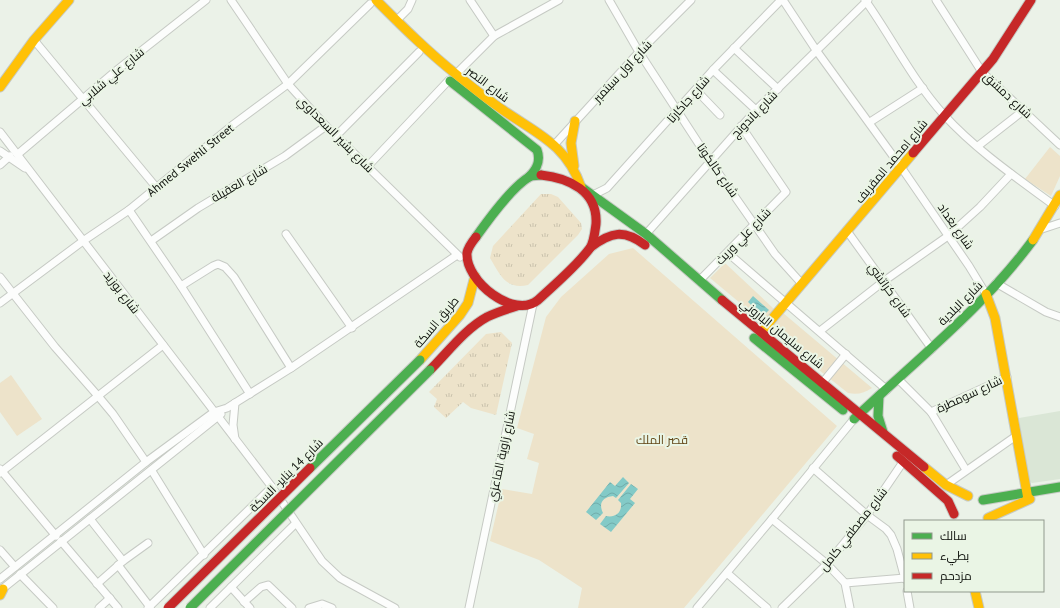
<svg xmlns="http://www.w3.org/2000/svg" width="1060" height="608" font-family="'PT Sans',Cairo,sans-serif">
	<defs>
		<pattern id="grass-tufts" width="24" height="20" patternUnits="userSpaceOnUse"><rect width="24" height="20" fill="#ede3ca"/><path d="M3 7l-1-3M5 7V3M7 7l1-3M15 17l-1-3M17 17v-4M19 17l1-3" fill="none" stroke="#cac2ac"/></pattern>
		<pattern id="water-waves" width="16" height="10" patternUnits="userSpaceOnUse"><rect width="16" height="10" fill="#83cac7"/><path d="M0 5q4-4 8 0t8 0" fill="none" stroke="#70acaa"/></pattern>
	</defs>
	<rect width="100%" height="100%" fill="#ebf2e8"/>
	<polygon fill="#dae6d6" points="1060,411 1060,479 1032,483 1028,480 1019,418"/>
	<g fill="url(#grass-tufts)">
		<path d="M541,194H551L558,197L581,223L582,229L578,235L528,285C506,290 500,275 490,258L493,246Z"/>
		<polygon points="501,332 512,343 496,415 471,408 463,402 446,418 434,407 437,399 429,392 486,334"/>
	</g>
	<g fill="#ede3ca">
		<polygon points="1050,147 1060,156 1060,176 1051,196 1025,179"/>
		<polygon points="633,248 837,426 684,608 578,608 582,588 539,560 490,541 502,489 532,494 539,463 527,459 534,434 517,428 546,317 561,297 609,254"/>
		<polygon points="725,263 774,309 763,322 710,278"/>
		<path d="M783,313L872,388C864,393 858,395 848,393L770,331Z"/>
		<polygon points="11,375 42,419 17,436 0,412 0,383"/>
	</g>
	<g fill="url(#water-waves)">
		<polygon points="753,296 769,310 763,316 748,302"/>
		<path d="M623,477L629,483L616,498L613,496C603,497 598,503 603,513L596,520L586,512L610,482L615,486Z"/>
		<path d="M631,484L638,489L630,499L635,503L611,532L600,524L606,516C616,518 622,512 621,503L618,500Z"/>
	</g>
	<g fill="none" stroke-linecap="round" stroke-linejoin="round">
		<defs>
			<g id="street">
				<polyline points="231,0 288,84 326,126 460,257"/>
				<polyline points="470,0 494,36"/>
				<polyline points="609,0 639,52 710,161 775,254 802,284"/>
				<polyline points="783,0 816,50 901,167 969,266 986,294"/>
				<path d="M865,0C892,38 913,81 944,115C976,150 1017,178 1055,206"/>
				<polyline points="936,0 982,72 1060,145"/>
				<polyline points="396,21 408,9 412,0"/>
				<polyline points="34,40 156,187"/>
				<polyline points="734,48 778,89"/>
				<polyline points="713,70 756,110"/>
				<polyline points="456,74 494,36 559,0"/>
				<polyline points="696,90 720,115"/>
				<polyline points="870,122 923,88"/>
				<polyline points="0,132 272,487 322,561 340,578 395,608"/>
				<polyline points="337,135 419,52"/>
				<polyline points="555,144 639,52 691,0"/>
				<polyline points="978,146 1024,110"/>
				<polyline points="0,151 25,168"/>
				<polyline points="18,154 117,70 206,0"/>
				<polyline points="0,165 10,156"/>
				<polyline points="368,166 449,80"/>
				<polyline points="593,195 607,188 713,70 781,0"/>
				<polyline points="129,210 181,286 250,394"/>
				<polyline points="1042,229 1060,223"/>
				<polyline points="847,231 932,349"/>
				<polyline points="286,234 352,328"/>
				<polyline points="646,234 756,110 868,0"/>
				<polyline points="151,241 198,208 285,156 326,126"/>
				<polyline points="728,253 887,390"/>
				<polyline points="0,277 55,347 98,396 0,473"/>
				<polyline points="699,281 786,192 741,126"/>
				<polyline points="996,283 1046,312 1060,317"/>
				<polyline points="181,286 213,266 218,264 225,267 234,277 291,368"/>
				<polyline points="0,303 83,241 129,210 234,124 288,84 370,4"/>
				<polyline points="820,331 884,281 948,236 980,207 1011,174"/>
				<polyline points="898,379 931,412 966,470"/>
				<polyline points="823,382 846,354"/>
				<polyline points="235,403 233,425 235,439"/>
				<polyline points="931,412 1007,377"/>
				<polyline points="146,462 113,414 98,396 163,345"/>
				<polyline points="813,468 867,515 886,529 891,535 897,549 905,579"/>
				<polyline points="0,469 56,536"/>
				<polyline points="152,471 204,555"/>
				<polyline points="946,485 1016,436"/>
				<polyline points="90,519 123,561"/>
				<polyline points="772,519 827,564 845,583 850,608"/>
				<polyline points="61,541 118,608"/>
				<polyline points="0,550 15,567"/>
				<polyline points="118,565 150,607"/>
				<polyline points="727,573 767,608"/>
				<polyline points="20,574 53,608"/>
				<polyline points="0,579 146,462 214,412 227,408 291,368 457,255"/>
				<polyline points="845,583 905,578"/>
				<polyline points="97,584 123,561 148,543"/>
				<polyline points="231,587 250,608"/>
				<polyline points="1,590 221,414"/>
				<polyline points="907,591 910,608"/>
				<polyline points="244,602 261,587 268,585 292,608"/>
				<polyline points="99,608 110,598"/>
				<polyline points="148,608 272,487"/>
				<polyline points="210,608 295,524"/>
				<polyline points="309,608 322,604 332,608"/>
				<polyline points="469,608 533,304"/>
				<polyline points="697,608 772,519 854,419"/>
				<polyline points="782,608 827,564 867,515 903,462"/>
			</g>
			<g id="fast">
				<path d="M450,81L537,150C541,161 537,169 529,177"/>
				<polyline points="581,187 646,234 722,300"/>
				<path d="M476,237C488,220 511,188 529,177C532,175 537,176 541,175"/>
				<polyline points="754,338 843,410"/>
				<polyline points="879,396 878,416 883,432"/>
				<path d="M854,419C915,361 983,308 1033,240"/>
				<polyline points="983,500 1060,487"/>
			</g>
			<g id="slow">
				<path d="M376,0C402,26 428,52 457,75C471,86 485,98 500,108C535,133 566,143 581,187"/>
				<polyline points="0,87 34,40 69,0"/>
				<polyline points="574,166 571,143 575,121"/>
				<polyline points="1033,240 1060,195"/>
				<polyline points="986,294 995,318 1028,499"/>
				<polyline points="761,332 913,153"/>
				<polyline points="420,360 460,315 468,303 475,276"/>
				<polyline points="924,467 946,485 968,496"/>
				<polyline points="988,518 1030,499"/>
				<polyline points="975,591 979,608"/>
				<polyline points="0,595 3,589"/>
			</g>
			<g id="jam">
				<polyline points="913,153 993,59 1031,0"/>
				<path d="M476,237C472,242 468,247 467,253C465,281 514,320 538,300C555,284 576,267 590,248C594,242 595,231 596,224C598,191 569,178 541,175"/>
				<path d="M591,247C611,232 624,229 645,245"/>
				<polyline points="722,300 924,467"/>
				<path d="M430,370C448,352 465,329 487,317C497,312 507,309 517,306"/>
				<polyline points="897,456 948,501 954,514"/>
			</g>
		</defs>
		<use href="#street" stroke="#c6cac4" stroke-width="9"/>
		<use href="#fast" stroke="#c6cac4" stroke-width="11"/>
		<use href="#slow" stroke="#c6cac4" stroke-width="11"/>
		<use href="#jam" stroke="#c6cac4" stroke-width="11"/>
		<use href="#street" stroke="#fcfdfc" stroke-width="7"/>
		<use href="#fast" stroke="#4caf50" stroke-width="9"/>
		<use href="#slow" stroke="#ffc107" stroke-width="9"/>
		<use href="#jam" stroke="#c62828" stroke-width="9"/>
		<defs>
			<g id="fast-bridge">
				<polyline points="310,468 420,360"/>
				<polyline points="190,608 430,370"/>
			</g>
			<polyline id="jam-bridge" points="168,608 310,468"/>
		</defs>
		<use href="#fast-bridge" stroke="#c6cac4" stroke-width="11" stroke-linecap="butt"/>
		<use href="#jam-bridge" stroke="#c6cac4" stroke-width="11" stroke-linecap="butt"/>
		<use href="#fast-bridge" stroke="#4caf50" stroke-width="9"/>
		<use href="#jam-bridge" stroke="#c62828" stroke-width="9"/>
	</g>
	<g text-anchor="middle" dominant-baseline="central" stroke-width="4" stroke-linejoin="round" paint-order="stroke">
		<g font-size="12" fill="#0c0f0a" stroke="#eaf5e5">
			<text transform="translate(622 71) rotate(-47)">شارع اول سبتمبر</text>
			<text transform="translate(111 76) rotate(-40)">شارع علي شلابي</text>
			<text transform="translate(488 84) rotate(37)">شارع النصر</text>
			<text transform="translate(1008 95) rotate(43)">شارع دمشق</text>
			<text transform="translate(688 99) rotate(-49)">شارع جاكارتا</text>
			<text transform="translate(754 114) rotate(-46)">شارع باندونج</text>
			<text transform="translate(336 134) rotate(45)">شارع بشير السعداوي</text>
			<text transform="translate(190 160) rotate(-39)">Ahmed Swehli Street</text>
			<text transform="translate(891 161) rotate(-50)">شارع امحمد المقريف</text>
			<text transform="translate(718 170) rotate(55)">شارع كالكوتا</text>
			<text transform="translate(239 183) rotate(-30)">شارع العقيلة</text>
			<text transform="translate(956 226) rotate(55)">شارع بغداد</text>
			<text transform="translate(743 236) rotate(-46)">شارع علي وريث</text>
			<text transform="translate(890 290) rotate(54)">شارع كراتشي</text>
			<text transform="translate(122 292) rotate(52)">شارع بوزيد</text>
			<text transform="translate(960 303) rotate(-45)">شارع البلدية</text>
			<text transform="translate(436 322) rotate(-50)">طريق السكة</text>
			<text transform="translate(782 333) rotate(39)">شارع سليمان الباروني</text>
			<text transform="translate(969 394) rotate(-25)">شارع سومطرة</text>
			<text transform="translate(501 456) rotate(-78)">شارع زاوية الماعزي</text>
			<text transform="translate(286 475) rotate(-45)">شارع 14 يناير- السكة</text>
			<text transform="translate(853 529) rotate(-52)">شارع مصطفي كامل</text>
		</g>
		<g font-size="12" fill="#634718" stroke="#eaf5e5">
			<text x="662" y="439">قصر الملك</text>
		</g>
	</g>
	<rect x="904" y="520" width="140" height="72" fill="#eaf5e5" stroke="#91998d"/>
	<rect x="912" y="533" width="20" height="6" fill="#4caf50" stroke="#91998d"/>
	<text x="940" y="540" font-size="12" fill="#0c0f0a">سالك</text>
	<rect x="912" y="553" width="20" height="6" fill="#ffc107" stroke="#91998d"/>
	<text x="940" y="560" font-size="12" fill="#0c0f0a">بطيء</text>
	<rect x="912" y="573" width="20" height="6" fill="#c62828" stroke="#91998d"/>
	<text x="940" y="580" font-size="12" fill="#0c0f0a">مزدحم</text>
</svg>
